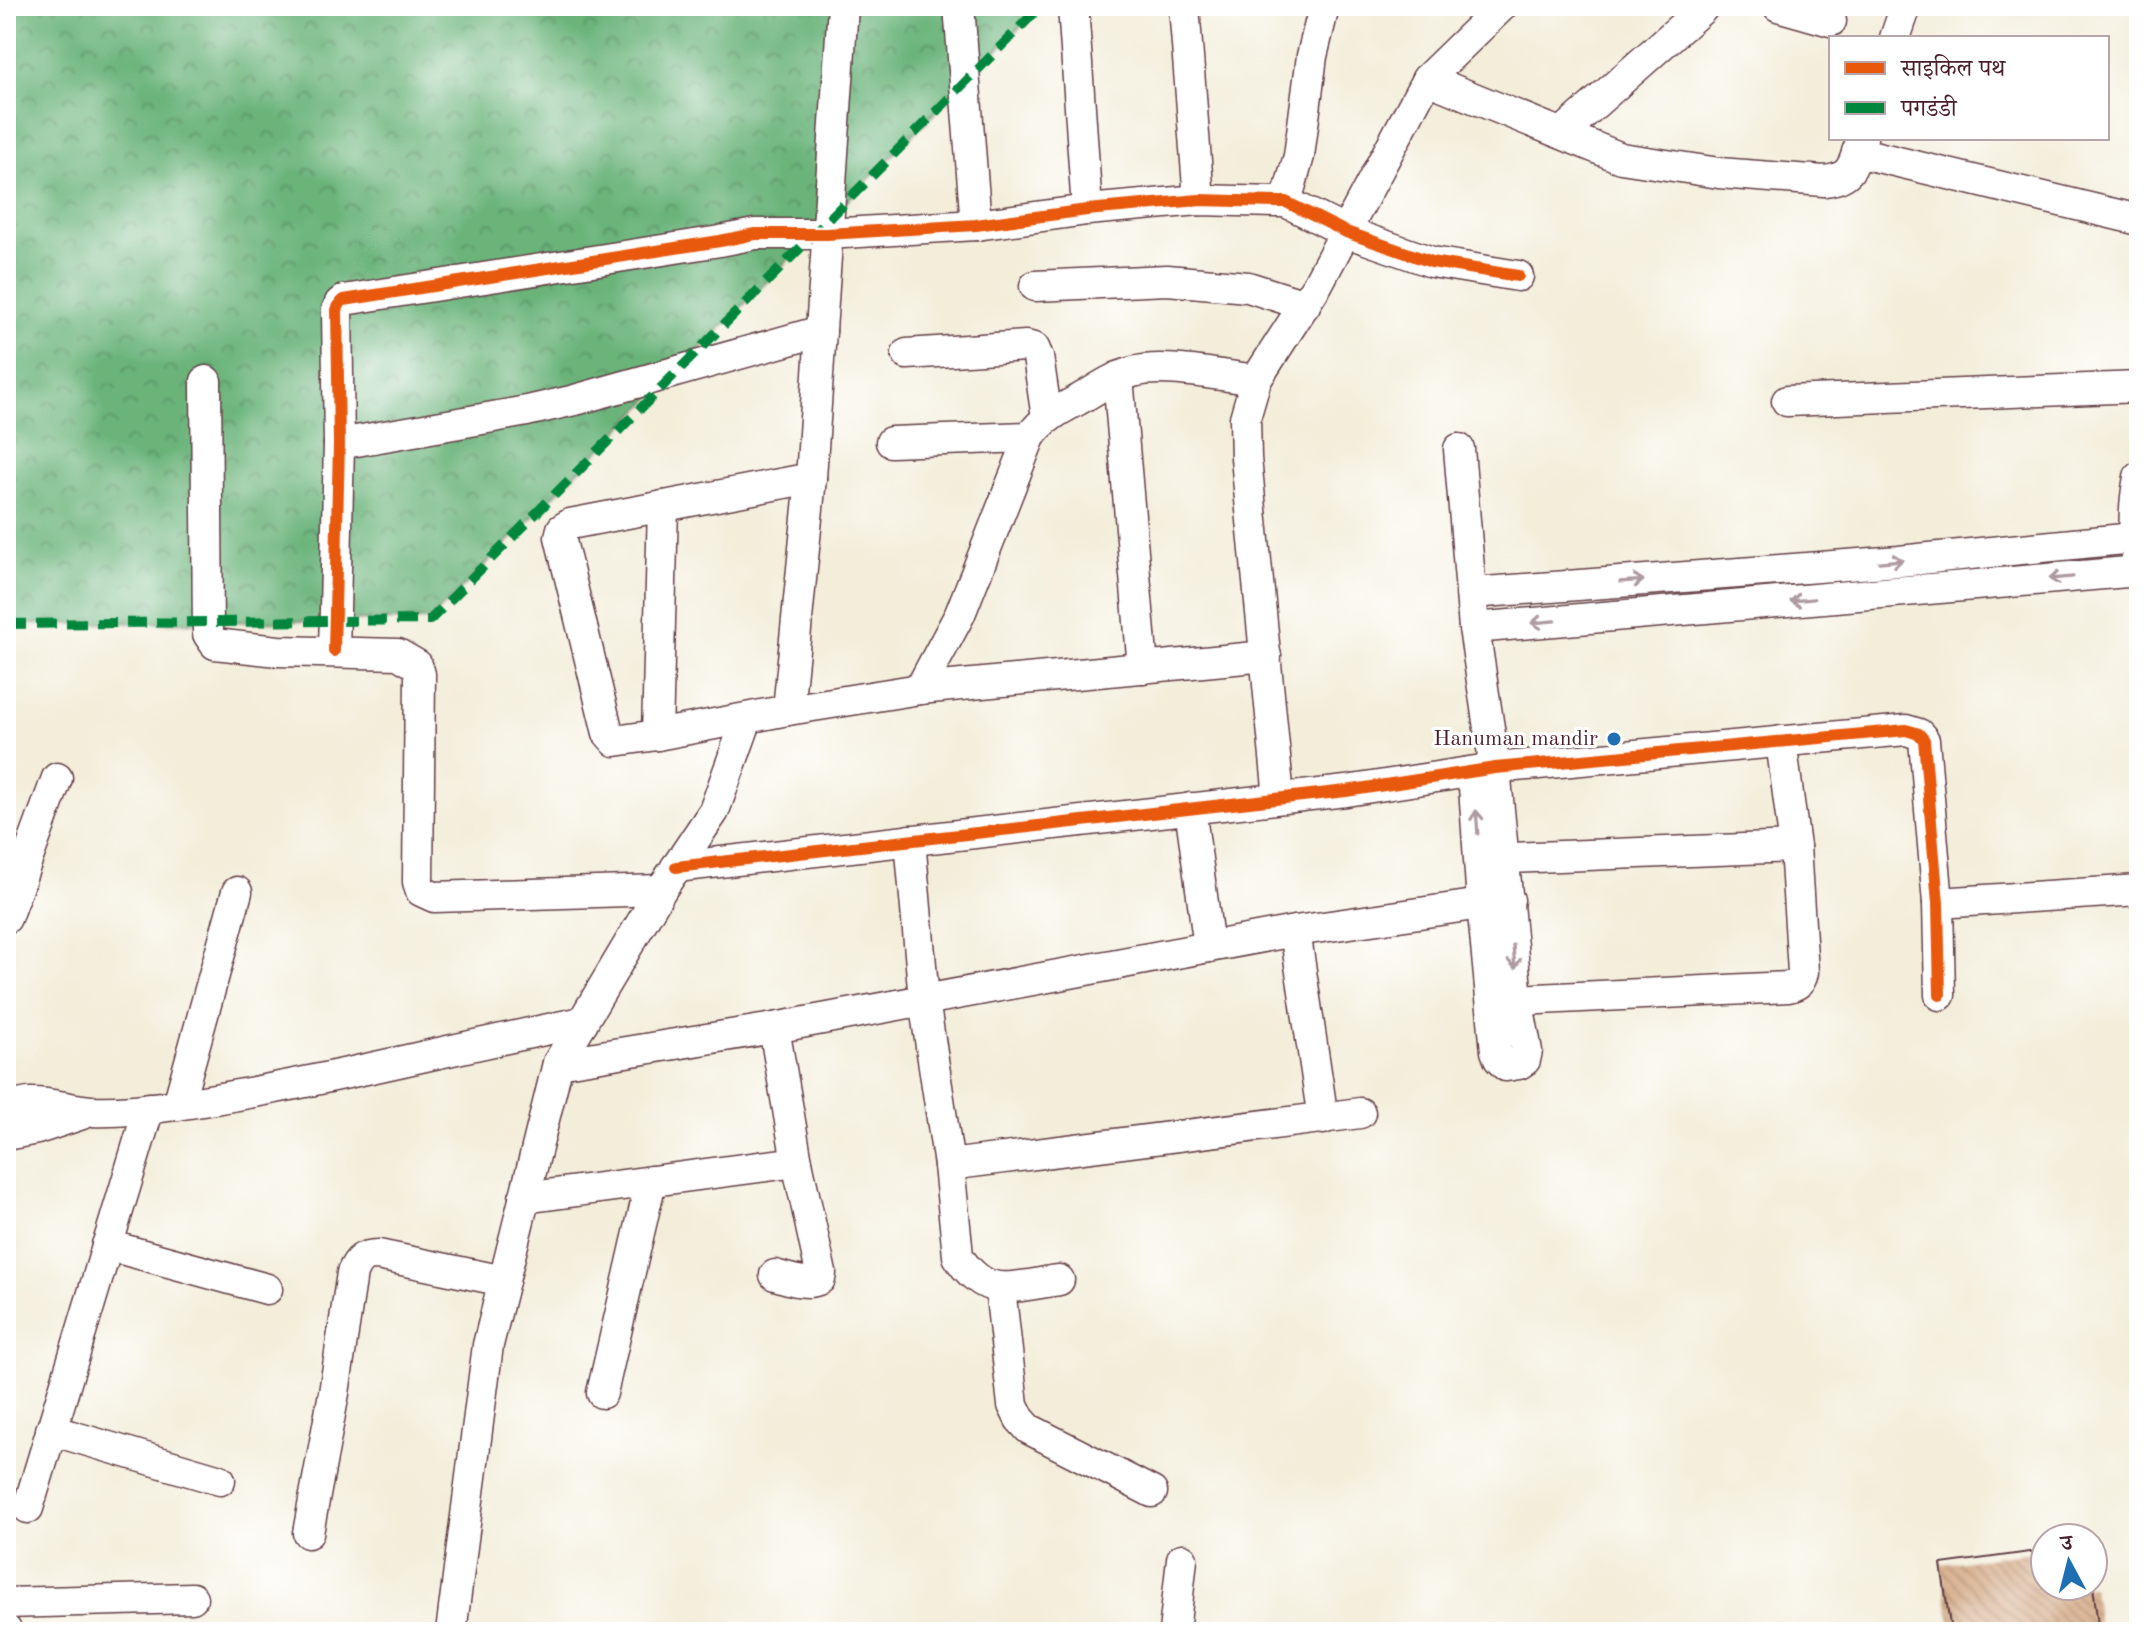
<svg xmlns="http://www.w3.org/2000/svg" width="2145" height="1638" font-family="'Old Standard TT','Noto Serif Devanagari',serif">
	<defs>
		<pattern id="forest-crowns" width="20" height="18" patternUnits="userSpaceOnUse" patternTransform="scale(2)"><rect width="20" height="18" fill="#6bb47a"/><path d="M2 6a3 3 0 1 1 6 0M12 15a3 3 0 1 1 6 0" fill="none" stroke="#5a9264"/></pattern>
		<pattern id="building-back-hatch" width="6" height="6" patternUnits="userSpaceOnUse" patternTransform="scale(2)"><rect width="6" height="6" fill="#cf9e74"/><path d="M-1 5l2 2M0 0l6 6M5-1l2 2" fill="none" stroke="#aa805f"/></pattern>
	</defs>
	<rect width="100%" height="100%" fill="#fff"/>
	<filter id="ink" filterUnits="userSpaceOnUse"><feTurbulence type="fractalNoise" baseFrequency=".0125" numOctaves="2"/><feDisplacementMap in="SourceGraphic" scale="16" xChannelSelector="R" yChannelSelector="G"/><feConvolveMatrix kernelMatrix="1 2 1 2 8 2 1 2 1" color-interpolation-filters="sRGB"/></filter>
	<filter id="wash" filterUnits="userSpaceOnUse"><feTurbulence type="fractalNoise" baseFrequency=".006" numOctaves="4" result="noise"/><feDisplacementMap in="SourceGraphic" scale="32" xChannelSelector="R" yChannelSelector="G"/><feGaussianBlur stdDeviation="1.8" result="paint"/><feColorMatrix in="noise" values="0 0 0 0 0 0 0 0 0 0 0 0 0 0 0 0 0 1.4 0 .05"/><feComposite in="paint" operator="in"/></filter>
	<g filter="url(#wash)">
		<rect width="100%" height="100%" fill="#f3edd9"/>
		<polygon fill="url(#forest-crowns)" stroke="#5a6a52" stroke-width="2" points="6,6 1041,6 430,620 6,624"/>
		<g id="blocks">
			<polygon fill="url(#building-back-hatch)" points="2045,1550 2045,1586 2093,1586 2098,1625 2049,1632 1951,1632 1941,1564"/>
		</g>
	</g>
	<g filter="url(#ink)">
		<use href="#blocks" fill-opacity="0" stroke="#633e45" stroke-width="2"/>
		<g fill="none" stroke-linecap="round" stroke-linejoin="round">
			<defs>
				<g id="minor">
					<polyline points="959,6 976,225"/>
					<polyline points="1073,6 1087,210"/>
					<polyline points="1184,6 1199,200"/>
					<polyline points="1778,6 1831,21"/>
					<polyline points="1895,38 1906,6"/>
					<path d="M1427,79L1621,158L1719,173L1824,181C1854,178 1853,164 1862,138"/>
					<polyline points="1562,133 1702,9 1703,6"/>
					<polyline points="1857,152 2139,220"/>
					<polyline points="1286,202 1299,156 1312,56 1324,7"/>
					<polyline points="1035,286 1167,280 1248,287 1305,305"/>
					<polyline points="907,354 1026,346 1034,348 1038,357 1047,418"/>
					<polyline points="1118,377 1143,668"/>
					<polyline points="206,381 208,634 215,644 278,651 398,654 417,665 420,674 418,882 421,891 434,897 661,890"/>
					<polyline points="1787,401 2139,387"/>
					<polyline points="891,442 1030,437"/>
					<polyline points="339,444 527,411 575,400 821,331"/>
					<polyline points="1459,449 1474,628 1495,768 1517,999 1527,1051 1525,1060 1519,1064 1506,1066 1499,1059 1496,1051 1482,903 1473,772"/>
					<polyline points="811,478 570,524 562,529 560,537 608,733 615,741 657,735 788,710 920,689 1266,656"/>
					<path d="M2137,557C2133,530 2134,503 2139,477"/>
					<polyline points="1471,593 1899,561 2134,538"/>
					<polyline points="1474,628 2139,571"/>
					<polyline points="334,651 339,444 337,310 340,303 344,300 720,241 755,234 827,234 976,225 1087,210 1199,200 1276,202 1286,202 1346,232 1432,262 1518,276"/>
					<path d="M920,689L960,614L1030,437C1042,419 1059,410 1078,400C1096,390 1113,377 1133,372C1163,363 1223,376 1256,380"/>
					<polyline points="788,710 811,478 843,6"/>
					<polyline points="657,735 663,506"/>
					<polyline points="1279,798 1246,458 1245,418 1256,380 1317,285 1427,79 1502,6"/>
					<polyline points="1190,808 1209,947"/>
					<path d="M910,840L924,1000L949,1165L958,1256C966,1270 982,1286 999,1287C1015,1289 1042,1282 1059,1280"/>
					<polyline points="1485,859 1795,847"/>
					<polyline points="676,867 1346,791 1495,768 1906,730 1919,734 1924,740 1938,903 1940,995"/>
					<polyline points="1938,903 2139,890"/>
					<polyline points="6,918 57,778"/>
					<polyline points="1295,931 1323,1119"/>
					<path d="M1497,1001L1788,987C1798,985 1801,982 1803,972L1795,847L1781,741"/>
					<path d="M774,1028L797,1162L821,1273L820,1279C807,1286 790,1279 775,1275"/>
					<polyline points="558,1063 774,1028 1295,931 1509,900"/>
					<polyline points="178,1105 237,892"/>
					<path d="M6,1107C14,1106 22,1104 30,1103C50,1102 71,1110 91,1111C119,1112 149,1109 176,1105C313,1085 447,1049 583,1022"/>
					<polyline points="6,1135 37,1129 85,1113"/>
					<polyline points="949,1165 1360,1113"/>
					<polyline points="524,1198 797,1162"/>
					<polyline points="107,1245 267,1289"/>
					<polyline points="997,1288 1001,1297 1013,1405 1020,1419 1029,1429 1152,1492"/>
					<polyline points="602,1393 651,1181"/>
					<polyline points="51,1430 220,1480"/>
					<polyline points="28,1508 149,1108"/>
					<path d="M308,1533L334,1393L352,1273C358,1259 363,1255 378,1255L504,1281"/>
					<polyline points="6,1603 192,1598"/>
					<polyline points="6,1630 6,1632"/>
					<polyline points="451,1632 488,1345 558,1063 661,890 714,811 747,719"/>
					<polyline points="1174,1632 1182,1559"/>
				</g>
			</defs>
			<use href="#minor" stroke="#633e45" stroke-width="33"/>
			<use href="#minor" stroke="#fff" stroke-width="30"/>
			<polyline stroke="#00873e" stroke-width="10" stroke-dasharray="20 10" stroke-linecap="butt" points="6,624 430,620 1041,6"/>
			<defs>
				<g id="cycleway">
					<polyline points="334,651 339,444 337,310 340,303 344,300 720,241 755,234 827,234 976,225 1087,210 1199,200 1276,202 1286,202 1346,232 1432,262 1518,276"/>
					<polyline points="676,867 1346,791 1495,768 1906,730 1919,734 1924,740 1938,903 1940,995"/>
				</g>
			</defs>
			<use href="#cycleway" stroke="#fff" stroke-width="17"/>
			<use href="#cycleway" stroke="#e8590c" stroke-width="12"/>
		</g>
		<defs><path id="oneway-shaft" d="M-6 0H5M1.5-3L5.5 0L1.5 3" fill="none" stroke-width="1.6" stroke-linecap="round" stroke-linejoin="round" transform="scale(2)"/></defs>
		<g stroke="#ae9aa0">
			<use href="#oneway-shaft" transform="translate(1891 561) rotate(-5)"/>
			<use href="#oneway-shaft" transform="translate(2061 578) rotate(175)"/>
			<use href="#oneway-shaft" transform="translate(1632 581) rotate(-4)"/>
			<use href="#oneway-shaft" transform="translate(1802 600) rotate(175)"/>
			<use href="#oneway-shaft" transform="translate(1543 622) rotate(175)"/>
			<use href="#oneway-shaft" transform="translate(1477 822) rotate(-94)"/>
			<use href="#oneway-shaft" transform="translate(1514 957) rotate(85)"/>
		</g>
	</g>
	<circle fill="#1f6fb2" stroke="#fff" stroke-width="3" cx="1614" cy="739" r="8"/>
	<g text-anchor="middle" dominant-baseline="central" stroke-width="6" stroke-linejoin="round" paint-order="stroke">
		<g font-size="22" fill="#4a1f2b" stroke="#fff" text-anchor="end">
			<text x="1598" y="739">Hanuman mandir</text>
		</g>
	</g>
	<rect width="2145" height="1638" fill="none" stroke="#fff" stroke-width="32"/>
	<rect x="1829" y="36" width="280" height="104" fill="#ffffff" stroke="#b7a5aa" stroke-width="2"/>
	<rect x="1845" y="62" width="40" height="12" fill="#e8590c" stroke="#b7a5aa" stroke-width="2"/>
	<text x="1901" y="76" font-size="24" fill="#4a1f2b">साइकिल पथ</text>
	<rect x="1845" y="102" width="40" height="12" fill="#00873e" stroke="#b7a5aa" stroke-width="2"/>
	<text x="1901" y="116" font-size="24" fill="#4a1f2b">पगडंडी</text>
	<g transform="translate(2069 1562) rotate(353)"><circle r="38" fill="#ffffff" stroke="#b7a5aa" stroke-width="2"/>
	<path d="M0-6L14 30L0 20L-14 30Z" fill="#1f6fb2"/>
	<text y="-12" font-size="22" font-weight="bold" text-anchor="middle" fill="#4a1f2b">उ</text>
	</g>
</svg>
